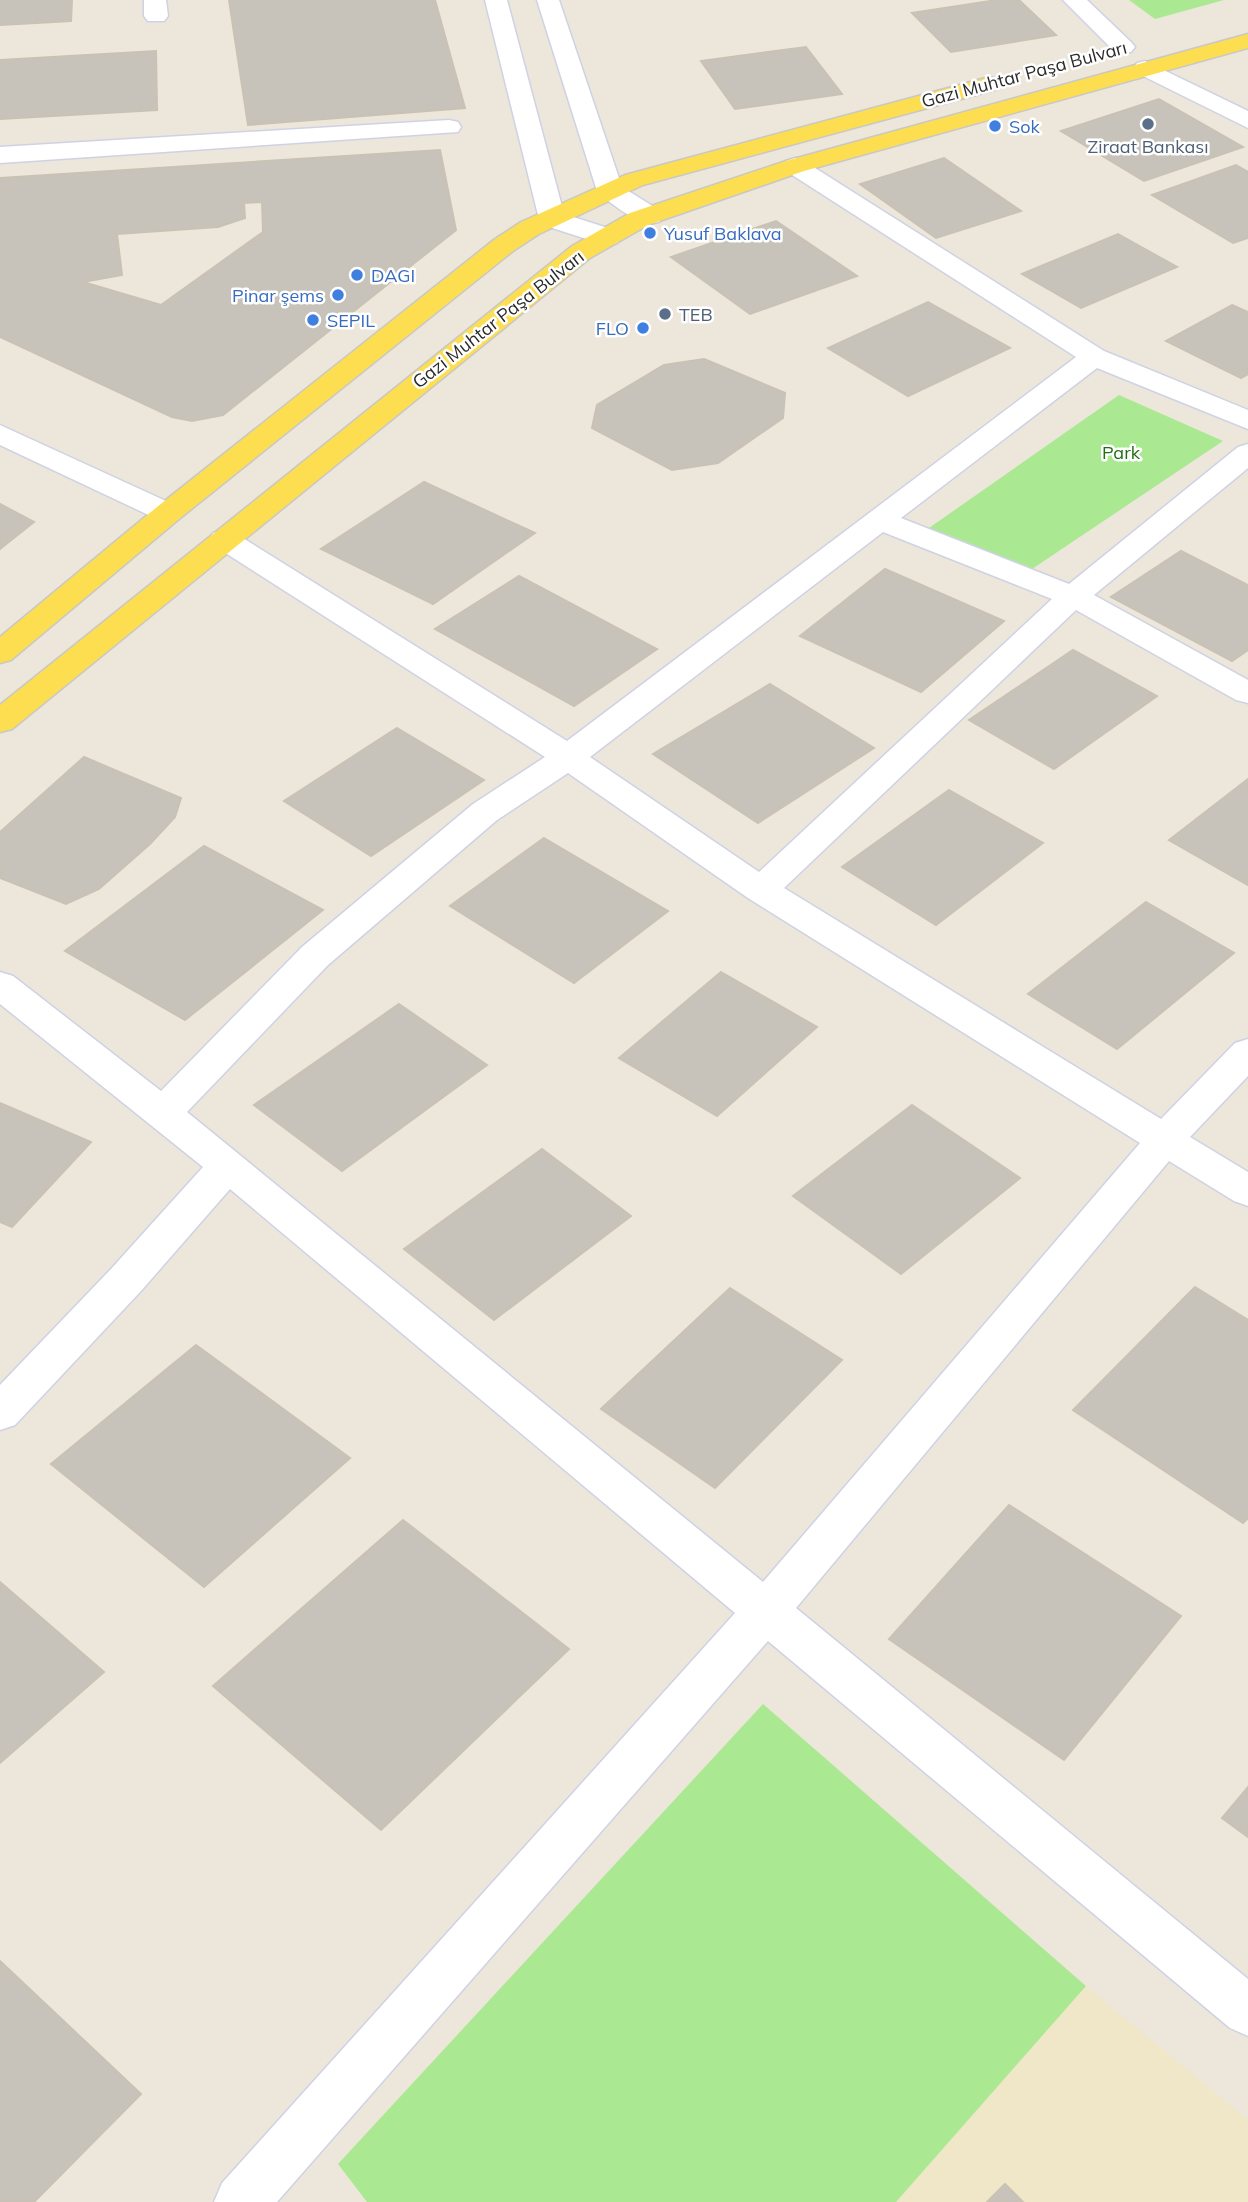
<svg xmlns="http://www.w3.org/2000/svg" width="1248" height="2202" font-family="Mulish,sans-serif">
	<rect width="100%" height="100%" fill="#ede6da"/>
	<polygon fill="#f0e6c8" points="1086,1986 1248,2120 1248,2202 896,2202"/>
	<g fill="#aae992">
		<polygon points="1129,0 1224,0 1155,19"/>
		<polygon points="1119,395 1223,441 1023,575 929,528"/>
		<polygon points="763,1704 1086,1986 896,2202 367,2202 338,2164"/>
	</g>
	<g fill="#c8c3ba" stroke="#c9c2b4" stroke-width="2" fill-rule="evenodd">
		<polygon points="0,0 72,0 71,21 0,25"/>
		<polygon points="229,0 435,0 465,108 248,125"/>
		<polygon points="997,0 1019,0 1056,35 951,52 912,13"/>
		<polygon points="806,47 842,94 735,109 701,61"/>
		<polygon points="156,51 157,110 0,119 0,60"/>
		<polygon points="1159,99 1243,147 1144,181 1061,131"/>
		<path d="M440,150L456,230L223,415L192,421L172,417L0,337V178ZM262,202L263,232L161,305L83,282L122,275L117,234L218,227L245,218L244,203Z"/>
		<polygon points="944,158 1021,211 936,238 860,184"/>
		<polygon points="1236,165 1248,172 1248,238 1233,243 1152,195"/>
		<polygon points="776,221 857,276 750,314 671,257"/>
		<polygon points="1118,234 1177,267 1081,308 1022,274"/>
		<polygon points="928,302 1010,348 908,396 828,348"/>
		<polygon points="1232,305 1248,312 1248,374 1241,378 1166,341"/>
		<polygon points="704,359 785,393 783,418 718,463 672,470 592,428 597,405 664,365"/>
		<polygon points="424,482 535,533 433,604 321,549"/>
		<polygon points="0,504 34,522 0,549"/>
		<polygon points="1181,551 1248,585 1248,650 1232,661 1111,597"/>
		<polygon points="885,569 1004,621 921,692 800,636"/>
		<polygon points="519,576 657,649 574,706 435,629"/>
		<polygon points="1073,650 1157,696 1054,769 969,720"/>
		<polygon points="770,684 874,748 758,823 653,754"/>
		<polygon points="397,728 484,780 371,856 284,801"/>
		<polygon points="84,757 181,798 175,817 150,844 99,889 66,904 0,878 0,832"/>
		<polygon points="1248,779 1248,885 1169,840"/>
		<polygon points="949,790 1043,843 936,925 842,867"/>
		<polygon points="544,838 668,911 574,983 450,906"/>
		<polygon points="204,846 323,910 185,1020 65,951"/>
		<polygon points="1146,902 1234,953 1117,1049 1028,994"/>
		<polygon points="721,972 817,1027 717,1116 619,1058"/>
		<polygon points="399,1004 487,1065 342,1171 254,1105"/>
		<polygon points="0,1103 91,1142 12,1227 0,1222"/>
		<polygon points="912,1105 1020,1178 901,1274 793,1196"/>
		<polygon points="542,1149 631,1216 494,1320 404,1249"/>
		<polygon points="1195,1287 1248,1320 1248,1518 1243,1523 1073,1410"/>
		<polygon points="730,1288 842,1360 715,1488 601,1409"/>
		<polygon points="196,1345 350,1458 204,1587 51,1464"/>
		<polygon points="1009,1505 1181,1616 1064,1760 889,1639"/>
		<polygon points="403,1520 569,1649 381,1830 213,1686"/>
		<polygon points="0,1582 104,1672 0,1763"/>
		<polygon points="1248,1787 1248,1837 1222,1818"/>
		<polygon points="0,1961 141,2094 34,2202 0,2202"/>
		<polygon points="1005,2184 1023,2202 987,2202"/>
	</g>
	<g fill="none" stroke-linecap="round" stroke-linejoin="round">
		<defs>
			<g id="minor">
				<polygon points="144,0 166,0 168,16 164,21 148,21 144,16"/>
				<polygon points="485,0 507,0 564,214 617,231 621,237 617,243 608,245 599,243 543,225 539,219"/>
				<path d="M537,0H559L622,187L659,210L663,216L659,222C638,227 618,207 601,196L597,191Z"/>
				<polygon points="1063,0 1087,0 1131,42 1135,47 1131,52 1115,52"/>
				<polygon points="1145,61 1248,111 1248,128 1137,73 1133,68 1137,63"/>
				<polygon points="449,120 458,122 461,127 458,132 0,163 0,147"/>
				<path d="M795,158L804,161L1104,351L1248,410V429L1097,368L901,518L1069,584L1238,447L1248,444V468L1094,595L1248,680V703L1236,700L1076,610L784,888L1161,1119L1235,1043L1248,1039V1076L1190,1137L1248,1172V1206L1234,1201L1169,1161L796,1608L1248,1979V2036L1230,2028L768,1641L277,2202H214L222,2183L735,1613L230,1189L141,1291L15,1425L0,1430V1385L111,1269L203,1167L0,1004V972L13,976L161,1091L302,947L473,804L545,757L213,545L209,539L213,533L224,530L235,533L567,741L1076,357L786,171L782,166L786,161ZM883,532L1052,599L759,872L590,757ZM568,773L748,898L1140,1143L763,1582L187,1112L328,965L497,820Z"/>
				<polygon points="0,425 179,507 183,513 179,519 168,522 157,519 0,445"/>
			</g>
			<g id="major">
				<polygon points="1248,34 1248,48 804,171 648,225 590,258 12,729 0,732 0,705 572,246 630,213 786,161"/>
				<polygon points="989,77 998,79 1001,84 998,89 643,185 539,234 513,251 179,519 11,660 0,663 0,637 157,507 495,239 521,222 625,175"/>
			</g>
		</defs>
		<use href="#minor" stroke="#cfd2e4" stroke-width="3"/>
		<use href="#major" stroke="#c8c8c8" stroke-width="3"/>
		<use href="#minor" fill="#fff" fill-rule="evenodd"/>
		<use href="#major" fill="#fcde50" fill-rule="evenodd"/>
	</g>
	<g fill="#5c6f8a" stroke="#fff" stroke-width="2.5">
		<circle cx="1148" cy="124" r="7"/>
		<circle cx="665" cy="314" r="7"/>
	</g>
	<g fill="#3f7fe0" stroke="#fff" stroke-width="2.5">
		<circle cx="995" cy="126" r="7"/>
		<circle cx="650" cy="233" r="7"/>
		<circle cx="357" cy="275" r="7"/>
		<circle cx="338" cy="295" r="7"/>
		<circle cx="313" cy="320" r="7"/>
		<circle cx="643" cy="328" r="7"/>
	</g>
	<g text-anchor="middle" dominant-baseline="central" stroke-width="5" stroke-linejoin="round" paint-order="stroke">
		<g font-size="18" fill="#2a2a2a" stroke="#fff">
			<text transform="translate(1024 74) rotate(-15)">Gazi Muhtar Paşa Bulvarı</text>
			<text transform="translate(498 319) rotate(-38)">Gazi Muhtar Paşa Bulvarı</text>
		</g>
		<g font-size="18" fill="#366cbe" stroke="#fff" text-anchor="start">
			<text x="1009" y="126">Sok</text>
			<text x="664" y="233">Yusuf Baklava</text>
			<text x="371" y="275">DAGI</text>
			<text x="324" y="295" text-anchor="end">Pinar şems</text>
			<text x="327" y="320">SEPIL</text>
			<text x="629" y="328" text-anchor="end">FLO</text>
		</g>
		<g font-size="18" fill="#4e5e75" stroke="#fff">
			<text x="1148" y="146">Ziraat Bankası</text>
			<text x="679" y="314" text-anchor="start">TEB</text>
		</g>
		<g font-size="18" fill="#216d14" stroke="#fff">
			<text x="1121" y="452">Park</text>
		</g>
	</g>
</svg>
